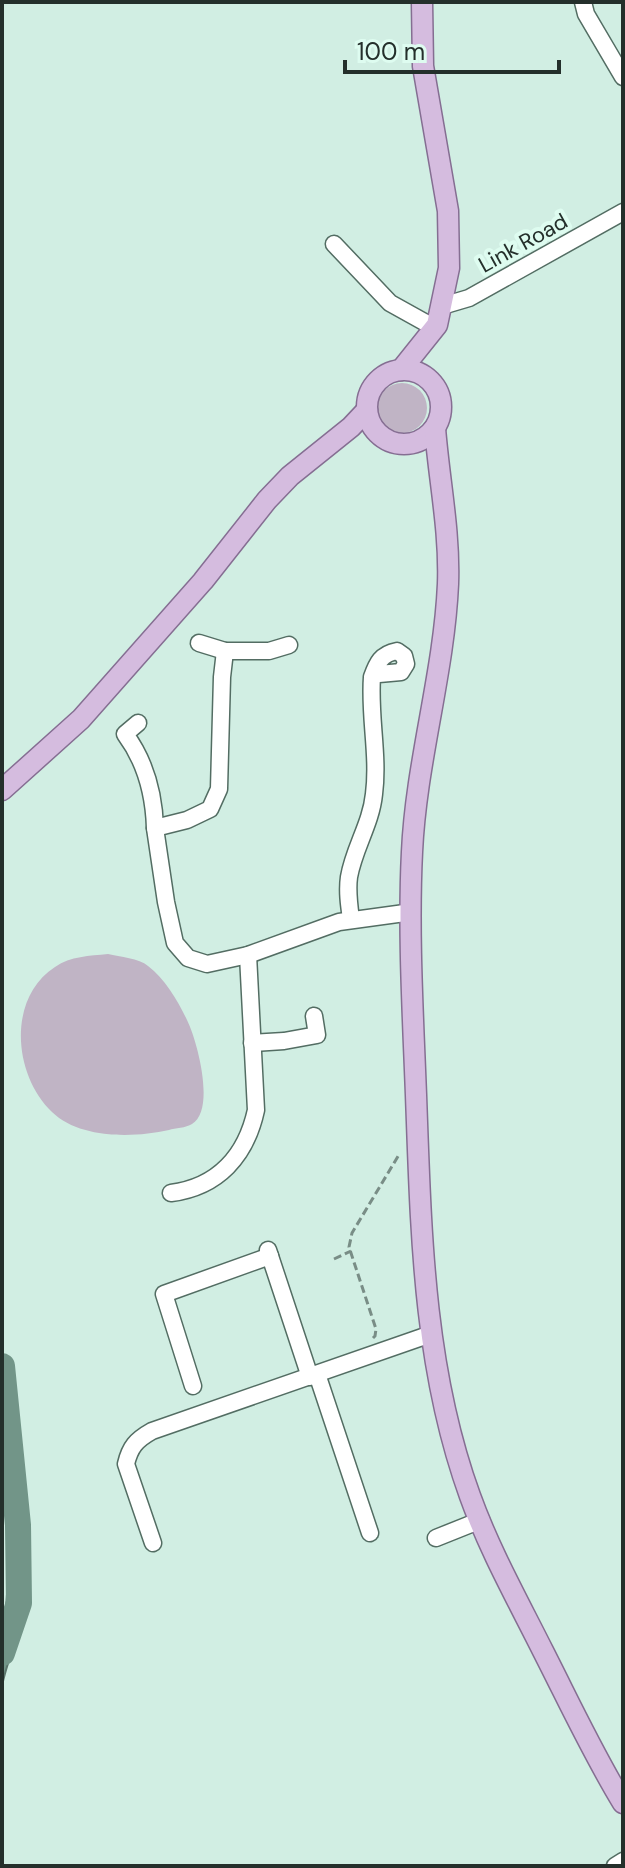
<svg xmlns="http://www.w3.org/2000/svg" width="625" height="1868" font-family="'DM Sans',sans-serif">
	<rect width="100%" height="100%" fill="#d1eee3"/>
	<g fill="#c0b4c5">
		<circle cx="402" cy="408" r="25"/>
		<path d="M108,954C120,957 139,958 148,966C165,979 178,1001 187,1020C197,1040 216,1110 192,1124C186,1128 175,1128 169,1130C133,1138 80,1139 52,1112C13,1075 7,998 55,967C71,956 89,956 108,954Z"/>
	</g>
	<path fill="#729588" stroke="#5b766c" stroke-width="2" d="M9,1567L27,1570C34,1607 9,1649 2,1686V1623L6,1608Z"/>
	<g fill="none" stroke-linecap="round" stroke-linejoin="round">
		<polyline stroke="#729588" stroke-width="26" points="2,1366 18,1525 19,1603 2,1653"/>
		<defs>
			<g id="minor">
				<polyline points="583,2 586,14 623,77"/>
				<polyline points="334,244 390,303 435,328"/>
				<polyline points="442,306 469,298 623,212"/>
				<polyline points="199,643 225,651"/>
				<polyline points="289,645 269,651 225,651 222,677 219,789 210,809 187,820 155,828 166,902 175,943 188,958 207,964 248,955 339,922 412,912"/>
				<path d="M138,723L125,734C145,761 154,794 155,828"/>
				<path d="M351,919C349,905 347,891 349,877C354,848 371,824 374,794C379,755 369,716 372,677C377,663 381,654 397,651L404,656L406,664L401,672L379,674L374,672"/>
				<polyline points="252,1043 284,1041 317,1035 314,1016"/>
				<path d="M171,1193C218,1187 246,1156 256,1110L248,955"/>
				<polyline points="268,1250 310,1377"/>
				<polyline points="317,1374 370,1533"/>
				<polyline points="193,1386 164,1294 270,1256"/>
				<polyline points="436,1538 481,1520"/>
				<path d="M153,1543L126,1464C130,1447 136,1440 152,1431L431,1334"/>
				<polyline points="615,1866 623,1861"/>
			</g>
			<g id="major">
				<polyline points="401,370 437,325 449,268 448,211 423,66 422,2"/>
				<circle cx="404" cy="407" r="37"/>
				<path d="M435,428C439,480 450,531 448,584C444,674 416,762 412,852C408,931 413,1016 416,1095C421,1230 423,1367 470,1496C489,1549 518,1601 543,1651C569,1702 593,1754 623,1803"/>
				<polyline points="2,790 81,719 203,581 267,500 290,476 351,427 367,410"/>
			</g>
		</defs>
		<use href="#minor" stroke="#536d63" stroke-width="19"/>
		<use href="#major" stroke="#856e92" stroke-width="23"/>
		<g stroke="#798d86" stroke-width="3" stroke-dasharray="8 4" stroke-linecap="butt">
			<polyline points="334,1259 351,1251"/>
			<polyline points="373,1338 375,1336 376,1329 349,1247 352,1233 400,1153"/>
		</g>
		<use href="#minor" stroke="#fff" stroke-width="16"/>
		<use href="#major" stroke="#d5bcdf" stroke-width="20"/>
	</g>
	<g text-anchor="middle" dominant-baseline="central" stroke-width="8" stroke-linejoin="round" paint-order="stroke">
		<g font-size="22" fill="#242f2b" stroke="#defcf0">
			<text transform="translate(523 243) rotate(-29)">Link Road</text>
		</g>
	</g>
	<rect width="625" height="1868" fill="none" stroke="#242f2b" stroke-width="8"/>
	<path d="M345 60v12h214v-12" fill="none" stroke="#242f2b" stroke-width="4"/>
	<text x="357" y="60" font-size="24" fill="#242f2b" stroke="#defcf0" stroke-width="6" paint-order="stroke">100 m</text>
</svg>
